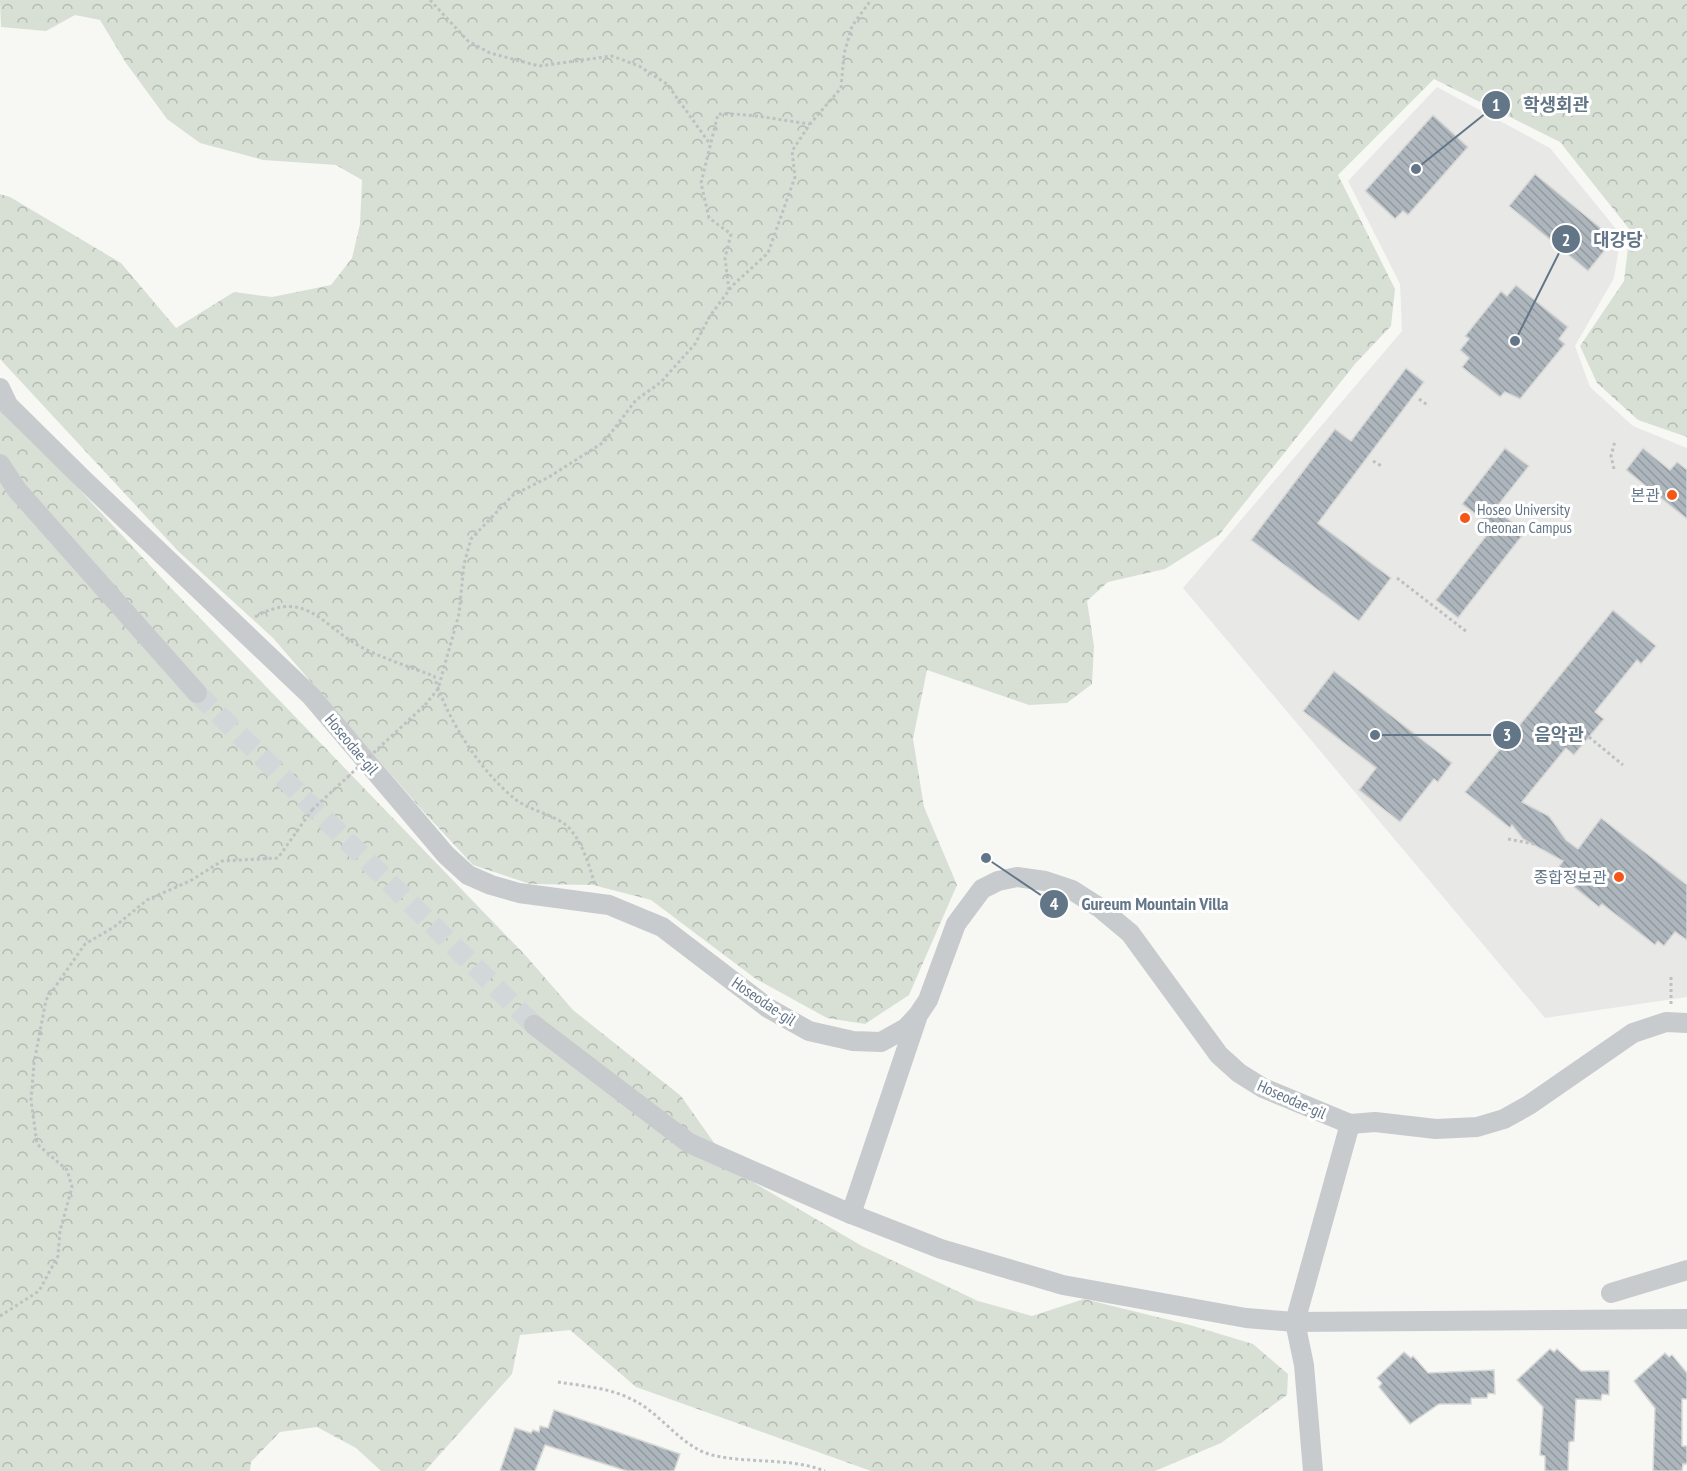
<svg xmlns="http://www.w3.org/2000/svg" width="1687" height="1471" font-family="'PT Sans Narrow','Noto Sans KR',sans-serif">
	<defs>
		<pattern id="forest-crowns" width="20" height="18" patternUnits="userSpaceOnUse" patternTransform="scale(1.5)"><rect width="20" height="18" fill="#d8e0d5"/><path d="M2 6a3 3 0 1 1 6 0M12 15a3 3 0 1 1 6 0" fill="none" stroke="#b3bab3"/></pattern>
		<pattern id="building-back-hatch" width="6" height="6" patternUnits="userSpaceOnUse" patternTransform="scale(1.5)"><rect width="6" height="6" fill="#aeb6bd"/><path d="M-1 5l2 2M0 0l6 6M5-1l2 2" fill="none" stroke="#91999f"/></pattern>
	</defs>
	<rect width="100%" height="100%" fill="#f7f8f4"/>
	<polygon fill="#e8e9e7" points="1437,87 1550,148 1621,235 1614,278 1575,346 1590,387 1633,426 1687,448 1687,997 1545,1018 1183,588 1402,331 1400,284 1348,181"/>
	<g fill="url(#forest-crowns)">
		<polygon points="0,0 1687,0 1687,437 1638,420 1597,383 1580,346 1624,281 1630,230 1560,142 1434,79 1338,175 1395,289 1391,326 1355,364 1219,535 1165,569 1108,582 1087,601 1094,646 1092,684 1067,703 1029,705 927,670 913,739 924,807 957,885 909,995 865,1024 827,1018 756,979 651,900 593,885 530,884 473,865 421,809 273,638 178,551 0,359 0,194 10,197 121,263 176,328 234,292 272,297 331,285 352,258 360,224 362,180 336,165 263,160 200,143 167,119 126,63 100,20 75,15 46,31 1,27"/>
		<polygon points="0,404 172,589 527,957 573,1010 681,1096 734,1171 862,1246 978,1301 1032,1316 1084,1299 1190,1325 1253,1344 1288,1374 1287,1395 1221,1443 1155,1471 871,1471 636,1387 570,1330 520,1335 512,1374 425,1471 381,1471 356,1448 317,1427 280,1432 251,1462 250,1471 0,1471"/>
	</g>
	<g fill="url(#building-back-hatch)" stroke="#d9d9d6" stroke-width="1.5">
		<polygon points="1433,115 1468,147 1408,215 1403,211 1395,219 1365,191"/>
		<polygon points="1535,174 1614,239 1588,271 1509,206"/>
		<polygon points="1516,285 1568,327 1559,339 1565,344 1520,399 1505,392 1500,397 1462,367 1469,358 1460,350 1469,339 1465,336 1501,291 1507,296"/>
		<polygon points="1406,368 1424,382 1318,523 1391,578 1359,621 1251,540 1335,429 1351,441"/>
		<polygon points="1505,448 1529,466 1495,509 1525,532 1458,618 1436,600 1493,527 1462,504"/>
		<polygon points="1643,448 1670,470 1677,462 1687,470 1687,519 1626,470"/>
		<polygon points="1613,610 1656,646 1641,664 1637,660 1595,712 1604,719 1574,755 1566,748 1522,802 1549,816 1566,840 1578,849 1601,818 1687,885 1687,940 1675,932 1664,946 1658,941 1655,945 1602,904 1599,907 1555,872 1563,861 1523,839 1512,825 1510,828 1465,792"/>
		<polygon points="1334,671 1452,763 1438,782 1434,779 1400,822 1359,790 1376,768 1303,711"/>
		<polygon points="1550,1349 1554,1352 1557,1349 1581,1371 1609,1371 1609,1395 1602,1394 1601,1400 1576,1399 1574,1441 1569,1442 1568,1471 1545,1471 1545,1456 1540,1455 1543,1407 1517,1380"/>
		<polygon points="1404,1352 1411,1358 1413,1356 1428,1373 1494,1370 1495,1394 1488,1393 1487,1398 1471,1398 1471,1404 1439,1404 1410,1424 1379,1387 1382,1383 1377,1378"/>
		<polygon points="1665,1353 1669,1357 1672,1355 1687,1373 1687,1399 1682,1399 1682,1446 1687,1446 1687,1464 1683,1464 1682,1471 1653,1471 1655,1408 1634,1381"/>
		<polygon points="554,1410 680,1454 674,1471 627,1471 545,1445 535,1471 500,1471 515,1428 531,1433 533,1430 539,1432 540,1426 548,1428"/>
	</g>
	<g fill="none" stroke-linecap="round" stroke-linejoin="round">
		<polyline stroke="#d2d8d9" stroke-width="20" stroke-dasharray="20 10" stroke-linecap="butt" points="197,693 534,1025"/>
		<g stroke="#bec1c3" stroke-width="3" stroke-dasharray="3 3" stroke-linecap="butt">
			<polyline points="430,0 468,41 490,53 539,66 612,56 639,66 667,84 710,144"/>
			<path d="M729,290L725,258L731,234L709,218L701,183L718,114C750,113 779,120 810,124"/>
			<polyline points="1419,399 1429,406"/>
			<polyline points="1373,461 1383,467"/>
			<polyline points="1614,469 1611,456 1615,441"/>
			<polyline points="1397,578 1467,632"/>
			<path d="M255,617C306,588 322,626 361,647C384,659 410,667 434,676C447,719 480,771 515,799C529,810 545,812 560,821C580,832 589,865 595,885"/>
			<polyline points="425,705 438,689 459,614 464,564 471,539 513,495 549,477 604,442 636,400 661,382 695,344 710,316 732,286 768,253 795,177 792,151 810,124 841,88 844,54 852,26 871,0"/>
			<polyline points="1589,737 1623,765"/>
			<polyline points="1508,839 1534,844"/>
			<polyline points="1671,1004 1671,974"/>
			<polyline points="0,1316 39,1291 58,1256 60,1231 72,1187 67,1170 37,1144 31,1100 34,1063 46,1000 85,944 114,927 147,900 190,881 222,861 278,858 312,810"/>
			<path d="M558,1382C583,1386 611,1388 633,1400C661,1413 681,1447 712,1455C749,1464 789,1457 825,1471"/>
		</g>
		<g stroke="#c7cbce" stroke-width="20">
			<polyline points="0,388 8,405 84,480 311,696 446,855 468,875 491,885 519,893 609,905 662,927 768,1008 809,1031 853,1041 881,1042 906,1028 918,1015 928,1000 956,924 982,889 998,881 1017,877 1045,881 1072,890 1100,908 1130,933 1219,1055 1239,1073 1263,1088 1350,1124 1375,1122 1436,1129 1477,1127 1504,1119 1529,1105 1633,1033 1666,1022 1687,1023"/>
			<polyline points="0,464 17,490 197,693"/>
			<polyline points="534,1025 689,1143 851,1214 941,1249 1063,1285 1246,1318 1295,1322 1687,1319"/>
			<polyline points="851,1214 917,1018"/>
			<polyline points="1611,1293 1687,1270"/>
			<polyline points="1313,1471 1304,1365 1295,1322 1350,1124"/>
		</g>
		<polyline stroke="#bec1c3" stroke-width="3" stroke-dasharray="3 3" stroke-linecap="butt" points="312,810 425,705"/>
	</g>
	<g fill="#f55617" stroke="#fff" stroke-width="2">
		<circle cx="1672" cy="495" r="6"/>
		<circle cx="1465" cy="518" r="6"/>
		<circle cx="1619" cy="877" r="6"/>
	</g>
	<g text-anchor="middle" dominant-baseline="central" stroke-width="6" stroke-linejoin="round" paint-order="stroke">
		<g font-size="16" fill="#637688" stroke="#fff" text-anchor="end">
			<text x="1660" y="495">본관</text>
			<text x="1477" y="509" text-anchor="start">Hoseo University<tspan x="1477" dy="18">Cheonan Campus</tspan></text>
			<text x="1607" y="877">종합정보관</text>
		</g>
		<g font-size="16" fill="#637688" stroke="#fff">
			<text transform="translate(352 744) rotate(50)">Hoseodae-gil</text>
			<text transform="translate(764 1001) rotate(34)">Hoseodae-gil</text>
			<text transform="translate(1292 1099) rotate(24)">Hoseodae-gil</text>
		</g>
	</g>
	<path fill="none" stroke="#637688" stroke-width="2" d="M1416 169L1496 105M1515 341L1566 239M1375 735L1507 735M986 858L1054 904"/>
	<g fill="#637688" stroke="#fff" stroke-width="2">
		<circle cx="1416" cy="169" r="6"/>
		<circle cx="1515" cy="341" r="6"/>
		<circle cx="1375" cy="735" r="6"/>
		<circle cx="986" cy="858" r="6"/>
		<circle cx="1496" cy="105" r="15"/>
		<circle cx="1566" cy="239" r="15"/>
		<circle cx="1507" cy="735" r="15"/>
		<circle cx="1054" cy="904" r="15"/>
	</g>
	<g font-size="18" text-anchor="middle" font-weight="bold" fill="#fff">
		<text x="1496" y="111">1</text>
		<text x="1566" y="246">2</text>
		<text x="1507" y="741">3</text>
		<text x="1054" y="910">4</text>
	</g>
	<g font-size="18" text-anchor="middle" font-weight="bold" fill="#637688" stroke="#fff" stroke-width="6" stroke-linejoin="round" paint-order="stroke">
		<text x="1556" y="111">학생회관</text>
		<text x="1618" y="246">대강당</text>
		<text x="1559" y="741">음악관</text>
		<text x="1155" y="910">Gureum Mountain Villa</text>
	</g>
</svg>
